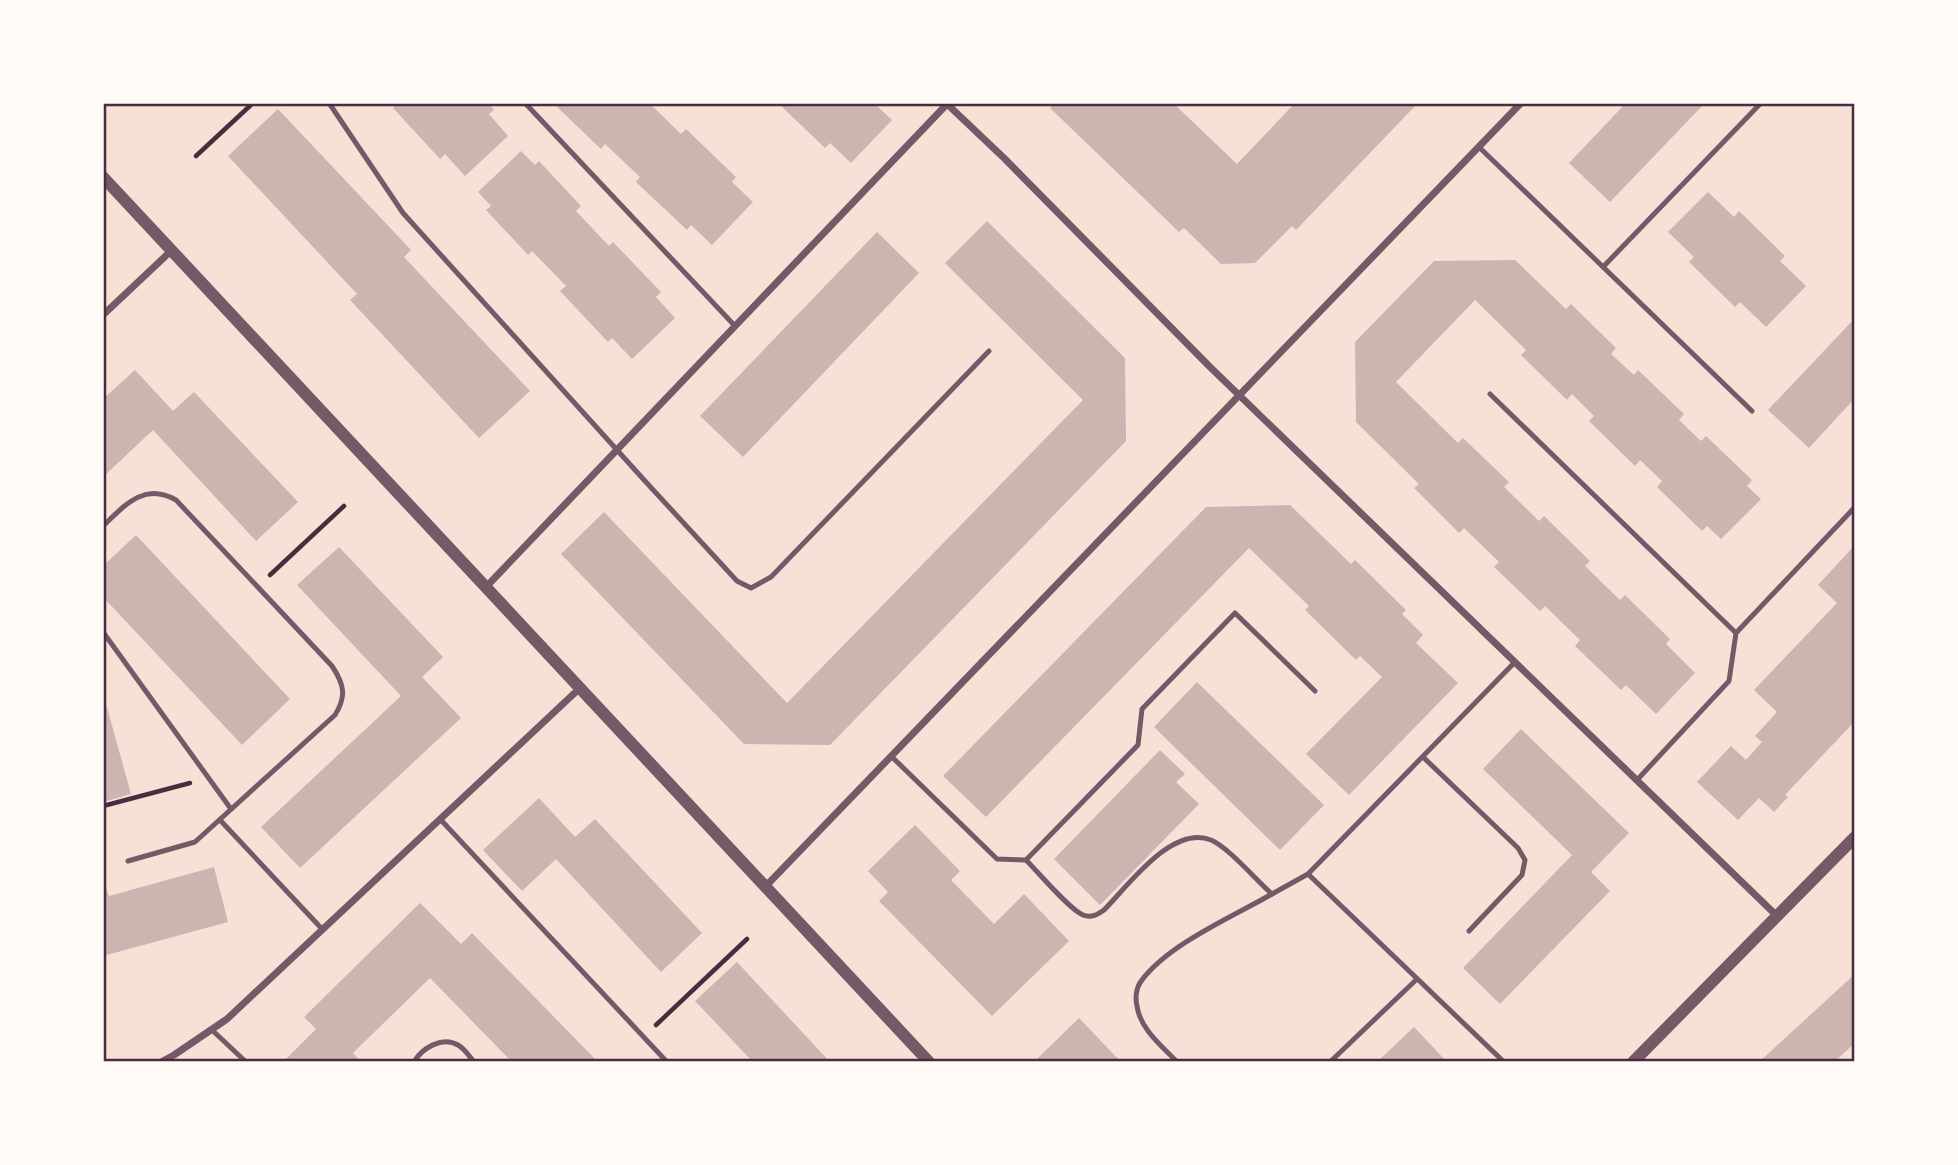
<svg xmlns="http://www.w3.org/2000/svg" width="1958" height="1165" font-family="'Nunito Sans',sans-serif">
	<rect width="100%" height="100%" fill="#f7e1d7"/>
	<g fill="#ccb4b1">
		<polygon points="398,103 488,103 494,110 489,114 508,136 465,176 445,154 440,159 393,108"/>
		<polygon points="560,103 649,103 681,134 686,129 736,177 732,182 753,202 712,245 691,225 687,230 636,182 640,177 605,144 601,149 557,107"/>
		<polygon points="778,103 874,103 892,120 851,163 830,143 825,148"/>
		<polygon points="1055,103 1173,103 1237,164 1295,103 1418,103 1296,230 1292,226 1255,263 1221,264 1184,228 1179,232 1050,108"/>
		<polygon points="1626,103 1705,103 1610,202 1569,163"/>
		<polygon points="278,109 411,250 404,257 530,391 479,438 350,300 357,294 228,156"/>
		<polygon points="521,151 535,165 539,161 581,206 576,211 609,246 613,242 661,292 656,297 675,318 632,359 612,338 608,342 560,291 566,286 532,251 528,255 486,210 491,206 478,192"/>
		<polygon points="1708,192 1734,217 1739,211 1785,256 1780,261 1806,286 1766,327 1740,302 1735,307 1689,262 1694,257 1668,232"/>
		<polygon points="987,221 1125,358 1126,441 830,745 744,744 561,554 604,512 787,703 1083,400 945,263"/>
		<polygon points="877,232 919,273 743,457 700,416"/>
		<polygon points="1515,260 1566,309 1571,304 1616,348 1611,354 1634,375 1638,370 1684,414 1679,420 1701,441 1706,436 1752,480 1747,486 1761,499 1721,539 1707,526 1702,531 1657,487 1662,481 1640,460 1635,466 1589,421 1594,416 1572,394 1567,400 1521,355 1526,350 1475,300 1396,382 1458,443 1463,438 1509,482 1504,487 1539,521 1544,516 1590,561 1585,566 1620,600 1625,595 1670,639 1666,644 1695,673 1656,714 1626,685 1621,690 1575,646 1580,640 1545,606 1540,611 1494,567 1499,562 1464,528 1459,533 1414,488 1419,484 1356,422 1355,342 1434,261"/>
		<polygon points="1855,318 1855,398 1809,448 1768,410"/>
		<polygon points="135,370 173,411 194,392 298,502 256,541 153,430 103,477 103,399"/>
		<polygon points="1290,505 1351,564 1355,560 1406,610 1402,614 1423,635 1416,643 1458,683 1349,795 1306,754 1382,677 1360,656 1356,660 1305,610 1309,606 1249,548 986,817 943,776 1206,507"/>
		<polygon points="136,535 290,699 242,745 103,597 103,566"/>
		<polygon points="1855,545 1855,721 1785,795 1788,797 1774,812 1759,798 1738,820 1697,782 1731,746 1746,760 1762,742 1755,736 1777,712 1754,690 1837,603 1818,585"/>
		<polygon points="339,547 443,657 422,677 461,718 300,868 261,827 401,696 297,585"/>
		<polygon points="1197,682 1324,805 1280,850 1154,727"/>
		<polygon points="103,693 131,794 103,802"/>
		<polygon points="1521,729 1629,833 1591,872 1610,891 1500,1004 1463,968 1572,855 1483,769"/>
		<polygon points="1160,750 1185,774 1176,782 1199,804 1100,905 1054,859"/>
		<polygon points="539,798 575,837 595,819 702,933 661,972 556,859 522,891 483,850"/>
		<polygon points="915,825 960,871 951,880 994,924 1024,894 1069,941 992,1016 879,901 888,892 868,871"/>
		<polygon points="214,867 228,922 103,956 103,879 109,896"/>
		<polygon points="420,903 461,944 472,933 598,1062 512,1062 430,978 353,1053 361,1062 283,1062 316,1029 304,1017"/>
		<polygon points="737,962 830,1062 753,1062 695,1001"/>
		<polygon points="1855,974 1855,1043 1834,1062 1759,1062"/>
		<polygon points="1079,1018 1121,1062 1042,1062 1038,1058"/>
		<polygon points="1414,1027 1447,1062 1377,1062"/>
	</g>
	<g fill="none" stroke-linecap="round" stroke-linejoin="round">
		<g stroke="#4a2c40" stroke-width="4.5">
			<polyline points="196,156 253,103"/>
			<polyline points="270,575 344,506"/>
			<polyline points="103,806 190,783"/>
			<polyline points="656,1025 747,939"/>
		</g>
		<g stroke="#755966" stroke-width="5">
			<polyline points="329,103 403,213 645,481 737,581 751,588 771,577 989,351"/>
			<polyline points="525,103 735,326"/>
			<polyline points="1479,147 1752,411"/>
			<polyline points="1603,267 1761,103"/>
			<polyline points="1490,394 1736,633"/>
			<path d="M103,526C125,505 144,482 176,500L332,666C344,684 347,696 335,715L195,842L128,861"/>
			<polyline points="103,632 231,809"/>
			<polyline points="891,756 997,859 1026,860 1138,745 1142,709 1235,613 1315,691"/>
			<polyline points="1423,757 1518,848 1525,860 1522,875 1469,931"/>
			<polyline points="1637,780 1729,681 1736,633 1855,507"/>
			<polyline points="440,819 667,1062"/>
			<polyline points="220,820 323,930"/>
			<path d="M1026,860C1038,872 1070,910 1083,915C1091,918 1097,915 1104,910C1128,886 1172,824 1211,840C1228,847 1257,881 1272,894L1308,874"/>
			<polyline points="212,1030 246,1062"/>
			<path d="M414,1062C422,1048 442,1036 458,1045C465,1049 469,1056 474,1062"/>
			<path d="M1177,1062C1162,1046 1140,1029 1137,1006C1135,998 1136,987 1142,980C1169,944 1232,917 1272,894"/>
			<polyline points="1330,1062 1417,979"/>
			<polyline points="1504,1062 1308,874 1515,662"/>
		</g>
		<g stroke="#755966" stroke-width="7">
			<polyline points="946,103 1005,159 1209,366 1776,915"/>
			<polyline points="103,315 172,250"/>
			<polyline points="487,586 947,104"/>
			<polyline points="765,887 1521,103"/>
			<polyline points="161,1062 174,1055 227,1019 581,687"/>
		</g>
		<g stroke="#755966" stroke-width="12">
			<polyline points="103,177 929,1062"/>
			<polyline points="1633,1062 1855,837"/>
		</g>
	</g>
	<rect width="1958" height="1165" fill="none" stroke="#fffaf5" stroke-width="210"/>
	<rect x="105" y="105" width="1748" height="955" fill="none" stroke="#4a2c40" stroke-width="2.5"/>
</svg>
